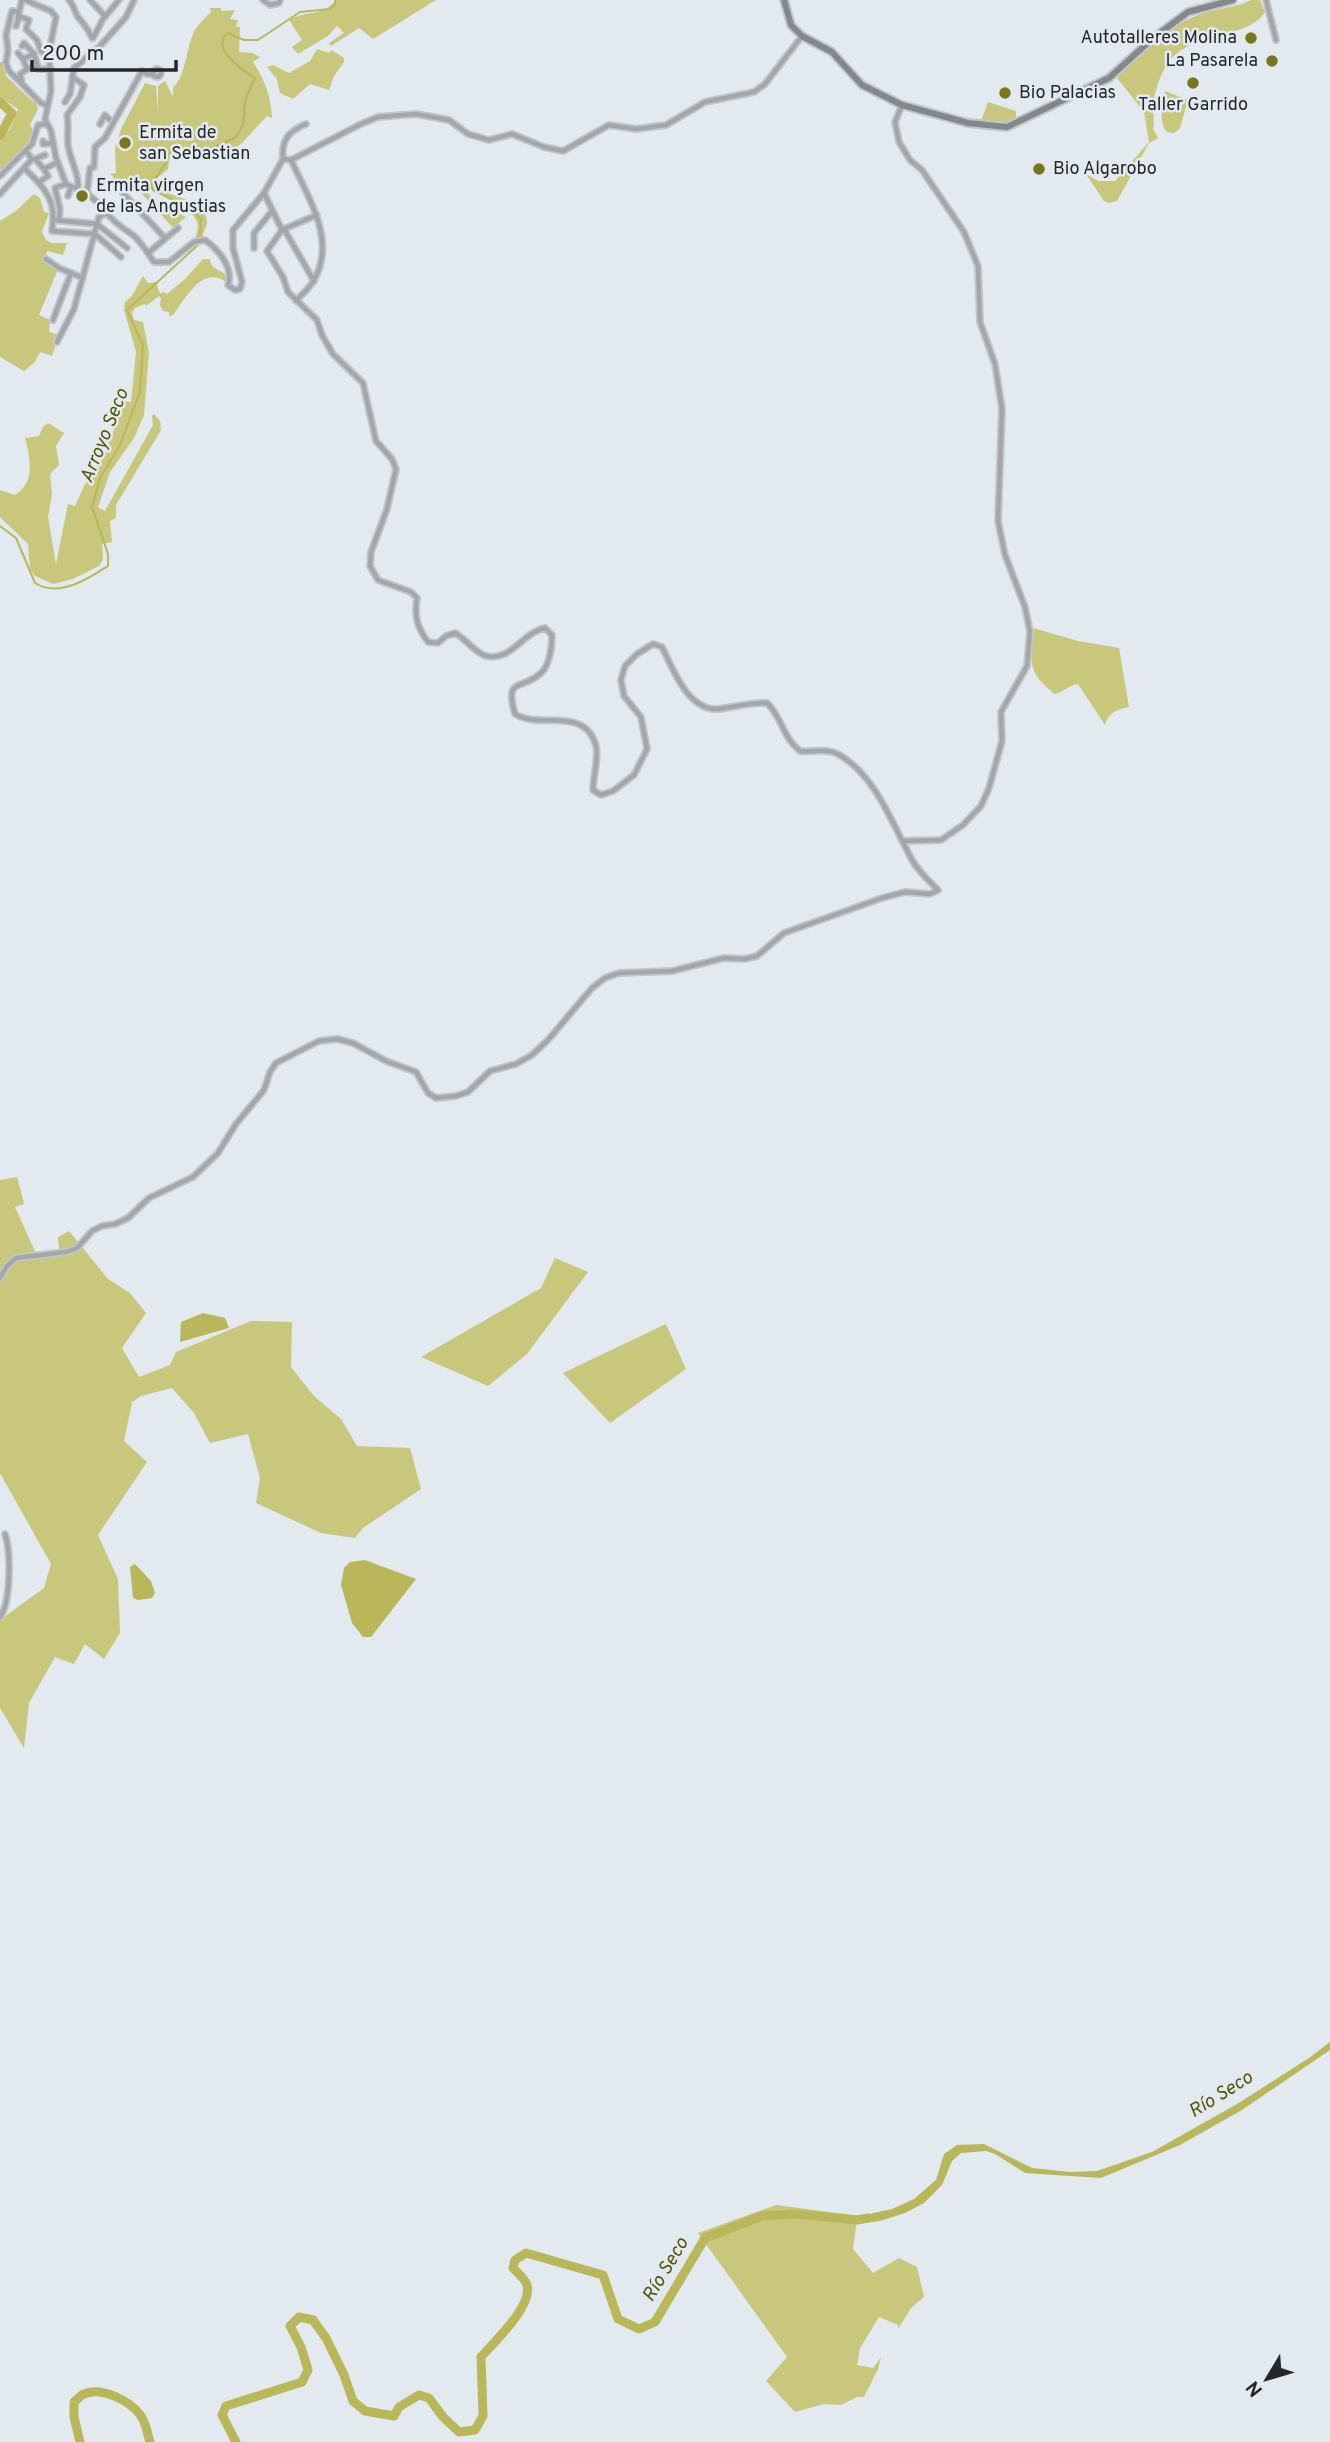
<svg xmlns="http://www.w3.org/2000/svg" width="1330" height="2442" font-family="Overpass,sans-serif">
	<rect width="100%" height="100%" fill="#e2e9ef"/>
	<g fill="#c8c77b">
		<path d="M336,0H436L373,39L359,28L331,46L329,43L344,33L337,26L328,36L298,54L292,47L302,40L289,20C306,10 323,17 336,0Z"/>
		<path d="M1251,0H1260L1265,12C1247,41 1190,28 1166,66C1159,78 1154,93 1153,108C1153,115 1155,122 1153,129L1158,138L1149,143L1117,201L1109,203L1104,201L1086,174L1098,181H1115L1149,142L1144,112L1117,78C1140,54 1166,27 1198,15C1216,8 1232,9 1251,0Z"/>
		<path d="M210,8H221V11L235,10L230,19L238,20L236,27H240L239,52L252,53L260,57L253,62C265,81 271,96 272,118L267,116L242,143L229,153L222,146L217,148L213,156L175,152L170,156L168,169L156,179L155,183C165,200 206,195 207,222C207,226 203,233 202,238L195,240C196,234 199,228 197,222C193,208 158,195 145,185L154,205L156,203L186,217L173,228L133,184L125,190L110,174L116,173L115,149L121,129L145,83L156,86L158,111V86L165,81L173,97V88C186,75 186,50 193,34C196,26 205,18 211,12Z"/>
		<polygon points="317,49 329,53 331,50 344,58 344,62 334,76 329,90 310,84 293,99 280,93 277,79 267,67 273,65 289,73 310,61"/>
		<polygon points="0,62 3,62 6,73 5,75 32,101 35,100 38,109 30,125 34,132 32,141 2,171 0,169 0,142 10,129 18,109 0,97"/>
		<path d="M1165,91L1188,100L1180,128L1174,133L1167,132C1158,121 1163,105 1165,91Z"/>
		<polygon points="988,102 1016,111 1016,121 1005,124 981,121"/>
		<polygon points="34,194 40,198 44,212 49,213 42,232 46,240 52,243 67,243 63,255 47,251 45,259 58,269 39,315 50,320 49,332 59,335 52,356 40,352 34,363 24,371 0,357 0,221 16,211"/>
		<path d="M203,259H210C210,270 221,269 227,276L226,282C202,265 186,298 173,315L169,316V312L163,311L160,305L161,298L159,296L146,306L145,304L135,308L132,313L134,320L143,322L149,353L144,415L134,438L110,472L98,507L105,511L153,425L152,416L154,414L160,421L161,430L116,505V518L110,521L112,542L102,544L103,559L99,566L73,579L53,584L35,576L30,569L28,544L0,517V490L15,495C36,483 30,457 25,438L39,436L43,427L48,423L64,433L56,446L59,465L50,474L52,494L48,517L56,564L68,504L75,506L84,486L102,460L125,401L131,402L136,352L124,310L125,302L132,296L143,276L148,283L156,282L160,294L163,292L167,294L185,279Z"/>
		<path d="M1033,628L1078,641L1119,648L1129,707C1116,710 1109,712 1105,725L1078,684C1069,685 1063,692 1055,694C1026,672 1031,661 1033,628Z"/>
		<polygon points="17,1177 24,1204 15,1207 38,1258 59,1249 58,1237 69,1231 108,1279 130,1293 146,1313 122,1348 139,1377 170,1365 176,1352 251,1321 292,1322 291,1367 314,1396 341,1419 357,1446 410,1448 421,1489 363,1528 355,1538 321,1533 256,1503 260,1478 248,1434 210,1443 194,1413 172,1388 141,1396 132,1402 124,1441 147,1462 98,1535 118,1579 120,1633 104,1659 85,1644 74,1664 55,1657 29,1703 24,1748 0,1708 0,1620 44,1588 51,1564 0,1473 0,1180"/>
		<polygon points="555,1258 588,1272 527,1354 488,1386 421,1357 541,1288"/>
		<polygon points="666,1324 686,1369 610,1423 563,1373"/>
		<polygon points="776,2205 860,2216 857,2220 853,2249 873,2273 899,2258 917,2267 924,2297 911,2308 898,2329 898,2325 879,2317 860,2348 857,2365 873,2368 881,2357 878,2369 864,2397 857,2397 841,2405 824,2404 795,2412 766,2381 787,2357 698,2233"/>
	</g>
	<g fill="#b9b759">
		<polygon points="203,1313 225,1318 229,1328 180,1342 181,1322"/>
		<polygon points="365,1560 416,1579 371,1637 363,1637 352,1623 341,1585 344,1568 350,1562"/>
		<polygon points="135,1564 151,1581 155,1593 152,1598 138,1600 133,1598 130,1567"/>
		<polygon points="1330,2042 1330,2050 1242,2110 1180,2145 1101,2178 1025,2173 995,2154 986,2151 961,2153 952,2161 942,2185 924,2203 905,2213 880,2221 857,2224 860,2216 892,2209 914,2199 936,2180 944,2154 957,2145 984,2144 1032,2168 1070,2172 1097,2171 1152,2152 1237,2104 1309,2058"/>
	</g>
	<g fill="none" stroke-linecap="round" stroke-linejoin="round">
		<g stroke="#b9b759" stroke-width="2">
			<path d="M200,238L201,219L191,209L153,190L151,185L167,161L171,149L212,148L236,137L243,125L245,100L255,78C242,70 209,47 228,33L244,40H258L300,12L330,9L335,4V0"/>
			<path d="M0,526L16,538L35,583C59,598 88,579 108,566V554L92,507L100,478L120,445L140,392L143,345L127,310L200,243"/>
		</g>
		<g stroke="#b9b759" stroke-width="9">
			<polyline points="0,102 12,113 0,136"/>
			<path d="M80,2442L74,2417V2402C77,2400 79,2397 82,2395C100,2385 131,2401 141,2416C146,2423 147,2433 150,2442"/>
			<path d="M236,2442L222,2415L226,2406L302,2382L308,2370L301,2347L290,2326L299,2317L313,2320L326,2338L344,2375L353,2401L365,2411L394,2416L399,2407L419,2395L429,2398L443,2417L459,2432L475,2430L483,2416L481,2357C494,2342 533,2306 527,2285C525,2279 518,2273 513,2268L515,2260L526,2253L603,2275L618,2319L639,2329L655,2322L705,2238L762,2216L795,2214L857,2220L868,2218"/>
		</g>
		<defs>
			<g id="street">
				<polyline points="22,0 18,16 29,20 26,29 37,40 41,51 49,57"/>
				<polyline points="25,0 51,11 56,17 49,52 51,91 45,119 51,131 56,158 66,184 88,194 105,209"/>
				<path d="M69,0C74,5 74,11 78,17C85,26 87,26 92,38"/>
				<polyline points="90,0 105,16"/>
				<polyline points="263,0 270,5 279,3 280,0"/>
				<polyline points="1266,0 1276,40"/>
				<polyline points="19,12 12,11 6,35 8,50 6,63 9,71 41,103 46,105"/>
				<polyline points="16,26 19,17"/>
				<polyline points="93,38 103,19 119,0"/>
				<polyline points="22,46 24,43 34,54 38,67"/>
				<polyline points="18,53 23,59"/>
				<polyline points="27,69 23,59 34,54"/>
				<circle cx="157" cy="73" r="4"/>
				<path d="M72,77L84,85L80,97L67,115C69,125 67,135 68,145C70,161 80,174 78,191"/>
				<polyline points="22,83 20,74 27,69 38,67 38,69 51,69"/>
				<polyline points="65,102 70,94 74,68 100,46 126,17 134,0"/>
				<polyline points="902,105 895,122 899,142 910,160 922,170 964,232 978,266 980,322 995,364 1002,409 998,521 1005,555 1025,607 1030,632 1027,666 1001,712 1002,741 989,788 981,806 963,825 941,840 903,841"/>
				<polyline points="100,124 105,115 109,119"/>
				<polyline points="43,141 43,144 52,143"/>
				<polyline points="26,151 32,159 35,159 44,169"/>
				<polyline points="35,159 45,155"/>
				<polyline points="283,159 291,160 361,124 378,117 416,114 449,120 468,134 489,140 512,134 544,147 563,151 609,125 636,129 666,125 705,102 754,92 765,84 802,36"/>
				<path d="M283,159C281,140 289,131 306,124"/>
				<path d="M291,160C308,197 337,240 314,280C310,288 301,295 296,301"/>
				<path d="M24,168C39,182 55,197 53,220"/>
				<polyline points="0,176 32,144 38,125 46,124"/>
				<polyline points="39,182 48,176 44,169 58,162"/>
				<polyline points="87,193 90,168 94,167 95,147 105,138 142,71 147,74 153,74"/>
				<polyline points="123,193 165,238"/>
				<polyline points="264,193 282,230 284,229 314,281"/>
				<polyline points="0,194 32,159"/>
				<polyline points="68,196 71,187"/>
				<polyline points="59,220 60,209 55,188 66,184"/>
				<polyline points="284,229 317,215"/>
				<polyline points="254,248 254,233 272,211"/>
				<polyline points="148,253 178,228"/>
				<polyline points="121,257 95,234 52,231 53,220 97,224 127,248"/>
				<polyline points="46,259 59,268 83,278"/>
				<polyline points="53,320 71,273"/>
				<path d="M57,342L74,309L99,217L107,213C114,223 123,228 133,235C142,243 147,252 154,262H169L194,242L205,240C219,250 234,268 228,285L235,290L240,289L242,282L233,248V230L264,193L283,159"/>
				<path d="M0,1278L7,1266L16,1258L66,1252L77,1248L92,1231L102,1226L115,1224L128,1218L149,1198L193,1177L218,1153L236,1124L264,1090L270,1072L276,1063L319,1041L337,1039L353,1043L386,1061L416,1072L428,1093L436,1098L456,1096L468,1092L490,1071L516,1064L532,1055L548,1040L592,988L605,978L619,973L672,971L724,958L744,959L757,956L784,933L882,898L905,892L930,894L938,890C928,880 916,869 910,856C891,821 875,775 838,754C827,748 812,752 800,751C783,738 782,717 767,703C751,702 735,707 718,709C688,711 673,669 662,647L653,644L637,654L625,666L621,680L624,696L641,717L647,749L634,775L613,791L601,795L593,790C593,776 599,758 596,746C585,705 540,730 515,714C504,676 522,691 541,673C550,665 552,646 552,635L545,628C523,632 511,662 486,656C474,652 466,639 455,633L446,636L438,643L428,642C417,627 414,616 417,598L411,592L378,580L370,566L371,552L387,509L396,469L392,459L376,441L363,383L333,354L322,335L317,320L288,292L283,277L267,251L282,230"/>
				<path d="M0,1617C11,1603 11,1552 5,1534"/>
			</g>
			<polyline id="secondary" points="784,0 791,25 802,36 832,52 862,85 902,105 968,123 1007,127 1109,78 1152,39 1188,12 1233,0"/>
		</defs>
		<use href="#street" stroke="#c0c6cb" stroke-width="8"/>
		<use href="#secondary" stroke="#c0c6cb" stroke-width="10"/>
		<use href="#street" stroke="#a4a7aa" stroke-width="4.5"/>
		<use href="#secondary" stroke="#83888c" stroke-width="6"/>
	</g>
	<g fill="#79771d" stroke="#e2e9ef" stroke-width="2.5">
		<circle cx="1251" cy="38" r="7"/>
		<circle cx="1272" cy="61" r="7"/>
		<circle cx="1193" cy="83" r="7"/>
		<circle cx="1005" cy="93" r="7"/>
		<circle cx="125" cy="143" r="7"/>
		<circle cx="1039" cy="169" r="7"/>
		<circle cx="82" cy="196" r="7"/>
	</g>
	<g text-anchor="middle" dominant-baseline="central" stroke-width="5" stroke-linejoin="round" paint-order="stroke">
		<g font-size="18" fill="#242729" stroke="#e2e9ef" text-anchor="start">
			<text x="1237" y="38" text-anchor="end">Autotalleres Molina</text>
			<text x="1258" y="61" text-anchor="end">La Pasarela</text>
			<text x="1019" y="93">Bio Palacias</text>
			<text x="1193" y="105" text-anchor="middle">Taller Garrido</text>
			<text x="139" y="133">Ermita de<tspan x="139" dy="21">san Sebastian</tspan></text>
			<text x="1053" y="169">Bio Algarobo</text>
			<text x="96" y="186">Ermita virgen<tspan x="96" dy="21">de las Angustias</tspan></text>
		</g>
		<g font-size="19" font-style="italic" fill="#545309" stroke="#e2e9ef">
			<text transform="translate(105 436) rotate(-68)">Arroyo Seco</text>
			<text transform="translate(1221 2095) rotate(-32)">Río Seco</text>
			<text transform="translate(666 2270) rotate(-59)">Río Seco</text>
		</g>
	</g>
	<g transform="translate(1267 2379) rotate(232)" stroke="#e2e9ef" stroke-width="5" paint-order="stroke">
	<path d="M0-5L12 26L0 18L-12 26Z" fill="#242729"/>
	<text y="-10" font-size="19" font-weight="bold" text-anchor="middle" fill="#242729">N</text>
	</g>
	<path d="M32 60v10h144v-10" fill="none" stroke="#242729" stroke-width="3.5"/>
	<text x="42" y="60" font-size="21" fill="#242729" stroke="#e2e9ef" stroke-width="5" paint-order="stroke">200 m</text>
</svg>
